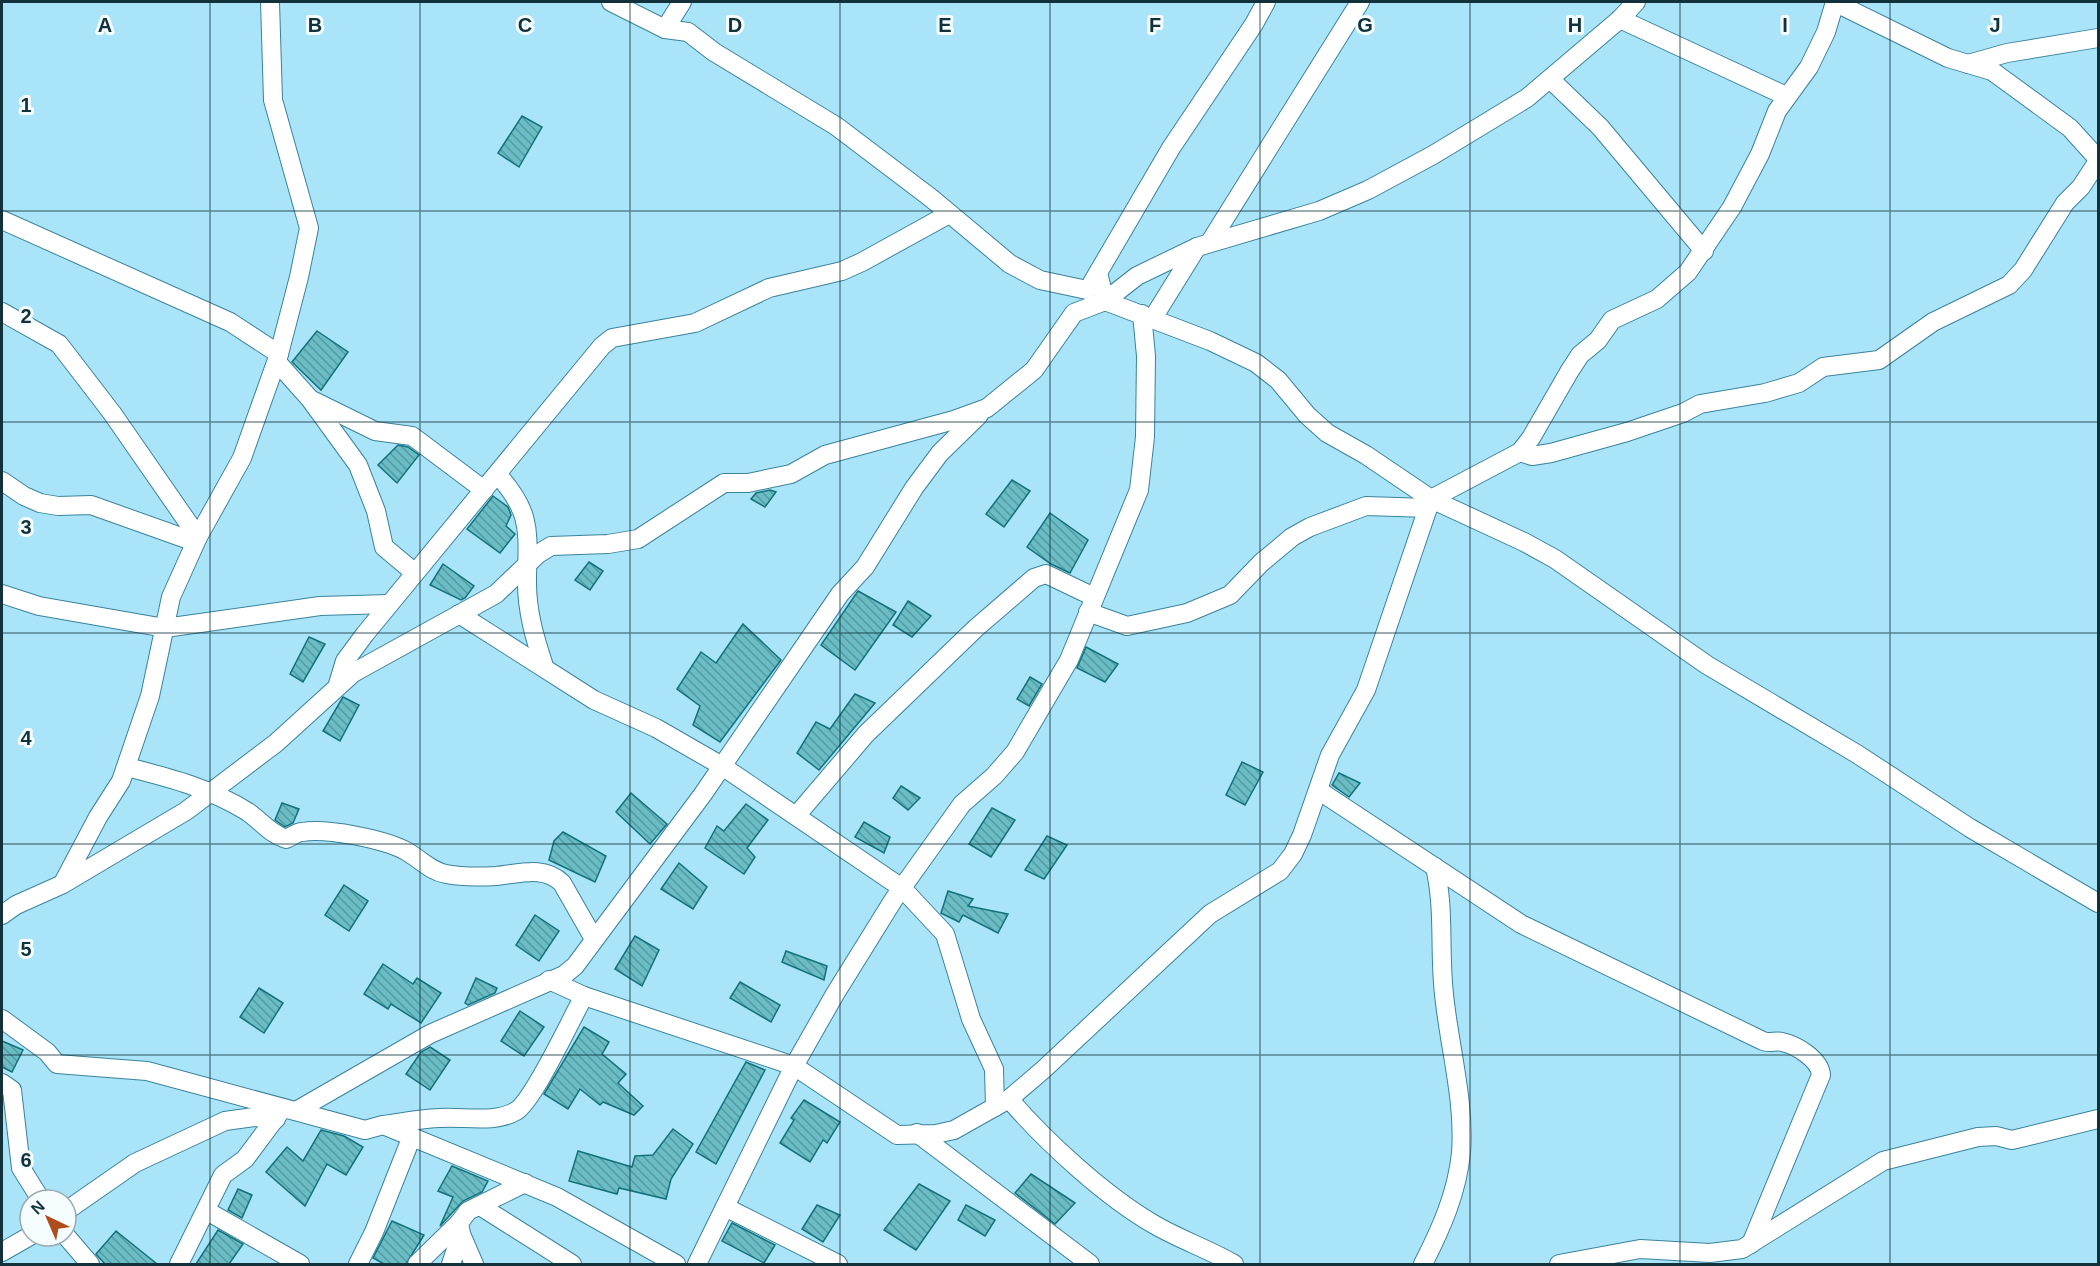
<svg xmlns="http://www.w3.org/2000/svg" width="2100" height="1266" font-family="Arial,sans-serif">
	<defs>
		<pattern id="building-back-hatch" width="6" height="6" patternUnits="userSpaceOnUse" patternTransform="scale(1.5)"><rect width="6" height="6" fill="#6abdc5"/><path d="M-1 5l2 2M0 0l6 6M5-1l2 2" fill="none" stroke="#569aa1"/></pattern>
	</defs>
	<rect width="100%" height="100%" fill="#aae4f9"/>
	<g fill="url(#building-back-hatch)" stroke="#12727a" stroke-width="1.5">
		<polygon points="522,116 542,127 519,167 498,153"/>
		<polygon points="317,331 348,352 321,390 292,362"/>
		<polygon points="398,445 408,447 419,455 397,483 378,465"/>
		<polygon points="1012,480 1030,491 1004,527 986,514"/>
		<polygon points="770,490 776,492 765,507 751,499 756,493"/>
		<polygon points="493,496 508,507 511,515 506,526 515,534 500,553 467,529"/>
		<polygon points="1050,513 1088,540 1070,573 1051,564 1027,547"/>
		<polygon points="589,562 603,571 590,590 575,580"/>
		<polygon points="443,564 474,586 465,598 461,600 430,585"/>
		<polygon points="858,591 896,612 855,670 821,645"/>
		<polygon points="908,601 931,616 912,637 893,625"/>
		<polygon points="743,624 781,660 720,742 693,725 700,706 677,689 701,652 716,663"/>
		<polygon points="309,637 325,644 303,682 290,674"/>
		<polygon points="1086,647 1118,664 1105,682 1077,668"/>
		<polygon points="1030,677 1042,684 1029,706 1017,699"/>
		<polygon points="855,694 875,703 819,770 797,753 816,722 830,729"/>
		<polygon points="343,697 359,705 340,741 323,731"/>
		<polygon points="1242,762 1263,772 1245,805 1226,795"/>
		<polygon points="1339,773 1360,783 1349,797 1332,785"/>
		<polygon points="901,786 920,798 908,810 893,798"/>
		<polygon points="631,793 667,824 650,844 616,812"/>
		<polygon points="282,803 299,809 293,823 285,827 275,820"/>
		<polygon points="746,804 768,820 747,848 755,857 744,874 705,848 717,826 724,831"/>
		<polygon points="992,808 1015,820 991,857 969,844"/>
		<polygon points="864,822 890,837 884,853 855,837"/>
		<polygon points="563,832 606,856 595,882 549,860 554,841"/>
		<polygon points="1047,836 1067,845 1044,879 1025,870"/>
		<polygon points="679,863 707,887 693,909 661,889"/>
		<polygon points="344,885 368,901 349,931 325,915"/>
		<polygon points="948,891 973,899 968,906 1008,914 998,933 963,915 959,922 941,913"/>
		<polygon points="535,915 559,931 539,961 516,945"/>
		<polygon points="635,936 659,950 642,986 615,969"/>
		<polygon points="786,951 827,966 824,980 782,962"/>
		<polygon points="383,964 413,984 417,978 441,993 421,1023 391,1004 388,1009 364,994"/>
		<polygon points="476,978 497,988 495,993 468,1005 465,1003"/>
		<polygon points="740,982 780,1005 771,1022 730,998"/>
		<polygon points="259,988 283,1003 264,1033 240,1017"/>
		<polygon points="520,1011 544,1027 524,1056 501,1041"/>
		<polygon points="584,1027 609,1042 602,1054 626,1074 618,1083 643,1106 634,1115 603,1102 600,1105 580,1089 568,1109 544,1094"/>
		<polygon points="2,1041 23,1050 12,1072 2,1067"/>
		<polygon points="430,1047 450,1060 430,1090 406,1074 421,1052"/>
		<polygon points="746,1062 765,1070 716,1164 696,1152"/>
		<polygon points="804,1100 840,1122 827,1143 823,1140 810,1162 780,1143 794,1120 791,1118"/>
		<polygon points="673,1129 693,1144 671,1179 666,1199 619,1188 617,1194 569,1181 578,1151 632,1167 635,1156 653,1155"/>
		<polygon points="321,1130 344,1136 363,1147 346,1175 327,1164 305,1206 266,1172 287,1147 303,1161"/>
		<polygon points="452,1166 488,1181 482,1192 463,1201 440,1226 453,1197 438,1191"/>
		<polygon points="1031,1174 1075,1203 1055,1224 1015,1193"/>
		<polygon points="919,1184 950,1201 916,1250 884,1230"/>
		<polygon points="238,1189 252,1195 242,1218 228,1210"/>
		<polygon points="817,1205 840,1215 823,1242 802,1229"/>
		<polygon points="966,1205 995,1220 985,1236 958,1220"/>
		<polygon points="392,1221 424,1235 406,1264 384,1264 373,1258"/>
		<polygon points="732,1223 775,1245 764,1263 722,1241"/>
		<polygon points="218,1230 243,1244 229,1264 196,1264"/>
		<polygon points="116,1231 157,1264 105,1264 96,1254"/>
	</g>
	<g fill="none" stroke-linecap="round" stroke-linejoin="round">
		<defs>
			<g id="minor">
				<polyline points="611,2 665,29 688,32 714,52 836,126 931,198 1010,264 1040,280 1087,290"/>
				<polyline points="1834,2 1948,58 1992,71 2070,128 2098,159"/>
				<polyline points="1620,19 1786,96"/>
				<polyline points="665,29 682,2"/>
				<polyline points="1968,64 2007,53 2098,38"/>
				<polyline points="1550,79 1600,127 1704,251"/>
				<polyline points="2,220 230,322 279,354"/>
				<polyline points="1210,242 1360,2"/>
				<polyline points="1098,273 1105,301 1210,341 1256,363 1278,380 1307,415 1327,433 1366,455 1431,499 1524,542 1555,559 1707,665 1857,754 1970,828 2098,903"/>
				<polyline points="1092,283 1171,148 1254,24 1266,2"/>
				<polyline points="2,312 59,344 112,413 198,537"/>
				<polyline points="1153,318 1197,247"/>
				<polyline points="277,362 310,399 358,465 376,511 384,547 415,573"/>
				<polyline points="314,401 375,431 412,436 484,490"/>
				<polyline points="1520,452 1532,456 1551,453 1627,432 1683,413 1700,404 1765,393 1799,383 1823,367 1879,360 1933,322 2009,285 2023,270 2065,203 2081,187 2098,161"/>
				<path d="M498,475C534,515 527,534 527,583C527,612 535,639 544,666"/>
				<polyline points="2,481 24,496 40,503 58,506 91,505 195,542"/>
				<polyline points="2,594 39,606 165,628 320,606 389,604"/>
				<polyline points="1088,612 1127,626 1187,613 1230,595 1261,563 1292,537 1310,527 1366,506 1428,508"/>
				<polyline points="459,614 594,700 656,728 722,766 902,888 945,934 971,1019 994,1069 995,1107"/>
				<polyline points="338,684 345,661 365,634 602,346 612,338 695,323 769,288 842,271 862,262 949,214"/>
				<path d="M127,767C170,778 210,788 248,812C261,821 270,834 286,839C291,837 297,832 302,832C327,828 384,839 406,851C420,859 430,871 446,874C461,877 480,877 496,876C519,874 544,865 562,883L594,939"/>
				<path d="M1318,790L1521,924L1763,1041C1771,1044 1775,1040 1782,1042C1797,1045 1820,1060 1821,1075L1751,1244"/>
				<polyline points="796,816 866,734 976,628 1034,578 1046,574 1094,597"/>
				<polyline points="63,883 98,817 121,781 150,696 171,597 198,537 242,458 279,354 299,277 309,228 273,100 270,2"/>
				<polyline points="2,915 16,905 63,884 186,811 276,743 353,673 496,594 538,554 551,546 608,544 638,539 724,483 748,483 791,474 825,455 954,420 987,408 1034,370 1074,313 1105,301 1137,276 1197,247 1319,211 1368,190 1433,155 1527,98 1620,19 1636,2"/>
				<polyline points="549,980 584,996 794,1066 897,1135 936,1134 954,1130 1009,1099 1043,1070 1210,914 1280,871 1293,854 1302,835 1330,755 1366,690 1431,499 1520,452 1531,438 1569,372 1580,355 1598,340 1612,320 1657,299 1688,272 1732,207 1760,154 1777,111 1809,67 1826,32 1835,2"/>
				<polyline points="2,1019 47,1052 57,1064 147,1071 365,1130 383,1125 557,1197 676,1264"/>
				<polyline points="2,1083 12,1090 21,1168 41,1200"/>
				<path d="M1009,1099C1046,1142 1106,1197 1155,1225C1181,1240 1208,1249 1234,1264"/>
				<polyline points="296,1111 430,1034 564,975 575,966 703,794 840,594 865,567 914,488 940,453 979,415"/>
				<path d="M384,1125C402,1122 421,1119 439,1118C462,1116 495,1124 516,1111C534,1100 571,1019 584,996"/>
				<polyline points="917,1133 1090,1264"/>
				<polyline points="480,1206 572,1264"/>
				<polyline points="725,1207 838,1264"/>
				<polyline points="66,1211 135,1163 225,1121 254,1117 276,1119"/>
				<polyline points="207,1211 300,1264"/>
				<polyline points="66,1236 90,1264"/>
				<polyline points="2,1252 30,1236"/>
				<polyline points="179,1264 223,1175 245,1159 280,1112"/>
				<polyline points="358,1264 374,1232 412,1136"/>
				<polyline points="417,1264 459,1223"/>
				<polyline points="451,1264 461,1234"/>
				<polyline points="474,1264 461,1234 459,1223 468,1211 525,1183"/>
				<polyline points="697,1264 794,1066 835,994 894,899 962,804 994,776 1015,752 1069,660 1139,490 1145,437 1146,356 1142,314"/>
				<path d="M1423,1264C1441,1229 1457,1193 1461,1153C1465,1100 1449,1046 1444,994C1439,950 1445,911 1435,867"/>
				<polyline points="1559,1264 1640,1249 1710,1253 1742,1249 1883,1161 1978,1137 1996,1136 2012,1140 2098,1119"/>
			</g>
		</defs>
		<use href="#minor" stroke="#39839c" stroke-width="20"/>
		<use href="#minor" stroke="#fff" stroke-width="18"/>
	</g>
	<path fill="none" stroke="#12313b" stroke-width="1.5" stroke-opacity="0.55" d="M210,2V1264M420,2V1264M630,2V1264M840,2V1264M1050,2V1264M1260,2V1264M1470,2V1264M1680,2V1264M1890,2V1264M2,211H2098M2,422H2098M2,633H2098M2,844H2098M2,1055H2098"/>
	<g font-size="20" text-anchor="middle" font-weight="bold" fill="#12313b" stroke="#f5fcfe" stroke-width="6" stroke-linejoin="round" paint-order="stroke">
		<text x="105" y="32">A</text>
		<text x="315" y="32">B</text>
		<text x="525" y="32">C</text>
		<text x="735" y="32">D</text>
		<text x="945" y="32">E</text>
		<text x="1155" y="32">F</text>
		<text x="1365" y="32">G</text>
		<text x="1575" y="32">H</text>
		<text x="1785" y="32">I</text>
		<text x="1995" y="32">J</text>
		<text x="26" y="112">1</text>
		<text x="26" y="323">2</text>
		<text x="26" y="534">3</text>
		<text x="26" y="745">4</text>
		<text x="26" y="956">5</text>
		<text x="26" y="1167">6</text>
	</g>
	<rect width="2100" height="1266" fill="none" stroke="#12313b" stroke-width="6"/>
	<g transform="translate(48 1218) rotate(316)"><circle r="28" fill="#f5fcfe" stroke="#9aabb0" stroke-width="1.5"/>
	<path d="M0-4.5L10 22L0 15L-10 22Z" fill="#b04c1a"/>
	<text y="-9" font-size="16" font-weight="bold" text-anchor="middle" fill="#12313b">N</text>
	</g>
</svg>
